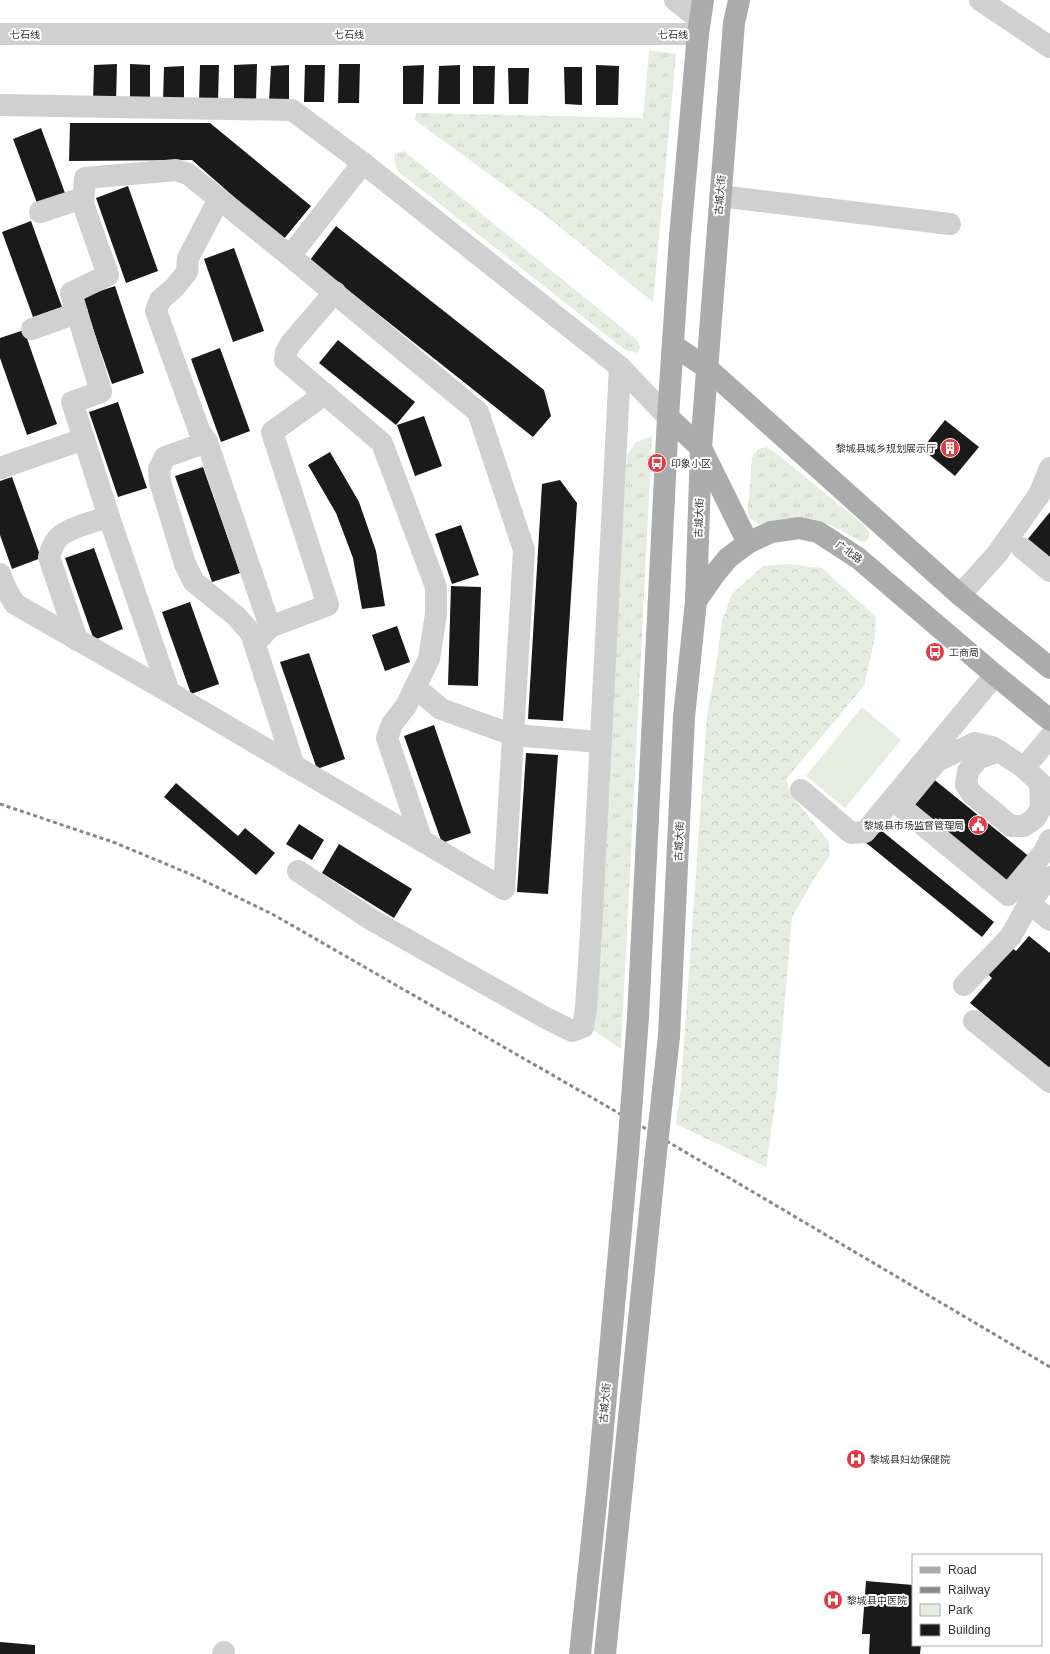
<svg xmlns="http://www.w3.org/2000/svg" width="1050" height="1654" font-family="Arial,'Noto Sans SC',sans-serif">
	<defs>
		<pattern id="grass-tufts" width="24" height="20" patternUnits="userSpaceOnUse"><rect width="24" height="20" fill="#e6ecdf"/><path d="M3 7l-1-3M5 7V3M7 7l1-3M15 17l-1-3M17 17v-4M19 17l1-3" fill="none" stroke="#c6cbc0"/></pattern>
		<pattern id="forest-crowns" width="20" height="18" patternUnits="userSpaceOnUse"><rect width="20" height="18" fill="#e6ecdf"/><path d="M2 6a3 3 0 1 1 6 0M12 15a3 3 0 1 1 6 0" fill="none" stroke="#c6cbc0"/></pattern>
	</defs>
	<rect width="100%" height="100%" fill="#fff"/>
	<g fill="url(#grass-tufts)">
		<polygon points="649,50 676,54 653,302 545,215 415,120 416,113 643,118"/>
		<polygon points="404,151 637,340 640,347 638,353 625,350 398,171 394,161 395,154"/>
		<polygon points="652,436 621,1049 592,1029 627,455 636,442"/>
		<path d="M766,447L776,453L865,526L869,532V538L865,542C855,541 849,534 841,530C813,516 789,514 760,524L749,518L748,510L752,457L758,449Z"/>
	</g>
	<polygon fill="url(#forest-crowns)" points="786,564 822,568 876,617 875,637 864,686 786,779 790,793 829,842 830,856 817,874 792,917 777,1090 766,1167 676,1124 681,1086 707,716 716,666 722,621 732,594 763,566"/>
	<polygon fill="#e6ecdf" points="862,707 901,740 845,808 806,776"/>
	<g fill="#1a1a1a">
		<polygon points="117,64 116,102 93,102 94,65"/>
		<polygon points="130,64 150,65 150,102 130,102"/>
		<polygon points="257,64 256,102 234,102 234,65"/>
		<polygon points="339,64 360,64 359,103 338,103"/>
		<polygon points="200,65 219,65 218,103 199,102"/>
		<polygon points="289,65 289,102 269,102 271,66"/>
		<polygon points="305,65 325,65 324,102 304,102"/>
		<polygon points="424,65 423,104 403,104 403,66"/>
		<polygon points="460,65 460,104 438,104 439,66"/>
		<polygon points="596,65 619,66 618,105 596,105"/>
		<polygon points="184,66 184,102 163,102 164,67"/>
		<polygon points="473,66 495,66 494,104 473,104"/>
		<polygon points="564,67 582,67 582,105 565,104"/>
		<polygon points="508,68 529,68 528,104 509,104"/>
		<polygon points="70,123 210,123 311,206 283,240 192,160 69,161"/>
		<polygon points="41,128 65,193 37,203 13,139"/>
		<polygon points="128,186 158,271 126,283 96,198"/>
		<polygon points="31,221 62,307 33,317 2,232"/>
		<polygon points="336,226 544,390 551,416 533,437 310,260"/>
		<polygon points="234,248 264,331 233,342 204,259"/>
		<polygon points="115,286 144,373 112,384 82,297"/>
		<polygon points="24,330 57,424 27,435 0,358 0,338"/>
		<polygon points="338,340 415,402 396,425 319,363"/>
		<polygon points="220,348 250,431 221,442 191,359"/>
		<polygon points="118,402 147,488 118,497 89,412"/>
		<polygon points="424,416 442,466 415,476 397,425"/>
		<polygon points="945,420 979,447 955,476 922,449"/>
		<polygon points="330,452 359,502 376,551 385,606 362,609 353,558 336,513 308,465"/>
		<polygon points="203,467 240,573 212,582 175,476"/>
		<polygon points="12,477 41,558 12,569 0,535 0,481"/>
		<polygon points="560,480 577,503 563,721 528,719 542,484"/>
		<polygon points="1050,512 1050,560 1027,540"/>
		<polygon points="461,525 479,575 452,584 435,534"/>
		<polygon points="94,548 123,629 94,640 65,558"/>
		<polygon points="451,586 481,587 478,686 448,685"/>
		<polygon points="190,602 219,684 191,694 162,612"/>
		<polygon points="397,626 410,662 385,671 372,635"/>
		<polygon points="309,653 345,759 317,769 280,662"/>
		<polygon points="434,725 471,833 442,843 404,736"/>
		<polygon points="526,753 558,755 548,894 517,892"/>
		<polygon points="931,777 1031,858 1010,884 910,803"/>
		<polygon points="176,783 238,836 245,828 275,853 256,875 164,797"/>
		<polygon points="299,824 324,840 312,860 286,844"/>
		<polygon points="877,827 994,922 982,937 865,842"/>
		<polygon points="339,844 412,889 394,918 322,873"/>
		<polygon points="1029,936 1050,953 1050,1066 1049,1068 970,1003 992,978 986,973 1009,945 1016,951"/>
		<polygon points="866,1581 913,1585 913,1645 921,1645 920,1654 869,1654 870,1634 862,1634"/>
		<polygon points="0,1642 35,1645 35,1654 0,1654"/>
	</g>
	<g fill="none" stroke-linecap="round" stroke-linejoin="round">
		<g stroke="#d0d0d0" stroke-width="22">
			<polyline points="675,0 700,20"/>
			<polyline points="980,0 1050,47"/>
			<polyline points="0,34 698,34"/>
			<polyline points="0,105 292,110 363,163 620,367 668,417"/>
			<polyline points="720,196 950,224"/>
			<polyline points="219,199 188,258 187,272 175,287 160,300 156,311 199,430 207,442 270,627"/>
			<polyline points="40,212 83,198"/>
			<polyline points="335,292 291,343 286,352 285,360 382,443 436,587 436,614 429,659 406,706 392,724 387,738 422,841"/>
			<polyline points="32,329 77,313"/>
			<polyline points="207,442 165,457 159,469 160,482 185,564 194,582 236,616 251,633 294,766"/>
			<polyline points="0,468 84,439"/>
			<polyline points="1022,548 1050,571"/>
			<polyline points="0,574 7,591 15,604 169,692 504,889 524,550 478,412 290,256"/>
			<polyline points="960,595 997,554 1039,495 1050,468"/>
			<polyline points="261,637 270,627 328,605 272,432 325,394"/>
			<path d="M77,640L49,557C51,550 53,543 59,537C68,528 96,521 109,517"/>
			<polyline points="415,687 441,709 513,735 601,742"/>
			<polyline points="169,692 109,517 72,402 101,392 71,293 108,275 83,204 85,178 176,170 188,174 290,256 363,163"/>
			<polyline points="999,751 979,758 968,771 966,785 972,794 1011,826 1024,826 1035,818 1041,808 1040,783"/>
			<polyline points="1024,768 1050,737"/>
			<polyline points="801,790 851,833 865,832 995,675"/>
			<polyline points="1050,792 1024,768 999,751 992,747 975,743 937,761 900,806 1008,895 1044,852 1050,840"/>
			<polyline points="298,871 372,920 544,1017 572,1031 583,1027 586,1008 591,932 620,367"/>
			<polyline points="1029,903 1050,920"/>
			<polyline points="964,985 1011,936 1029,903 1050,877"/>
			<polyline points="974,1021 1050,1082"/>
			<polyline points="223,1654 224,1652"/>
		</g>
		<g stroke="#ababab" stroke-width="22">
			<polyline points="673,345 707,368 960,595 1050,668"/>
			<polyline points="668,417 701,448 748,543 771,532 799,528 818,532 858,558 995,675 1050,720"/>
			<polyline points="696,601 714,575 728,558 748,543"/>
			<polyline points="638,1017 668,417 680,237 698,34 703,0"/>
			<polyline points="669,1036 684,717 696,601 701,448 734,23 739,0"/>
			<polyline points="580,1654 598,1483 628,1152"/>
			<polyline points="605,1654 655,1162"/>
		</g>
		<polyline stroke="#888" stroke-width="3" stroke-dasharray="4 3" stroke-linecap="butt" points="0,804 113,842 190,874 274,915 636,1123 1050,1367"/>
		<g stroke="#ababab" stroke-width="22">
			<polyline points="628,1152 638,1017"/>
			<polyline points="655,1162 669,1036"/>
		</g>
	</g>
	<defs>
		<symbol id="building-disc" viewBox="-11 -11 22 22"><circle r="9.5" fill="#e63946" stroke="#fff"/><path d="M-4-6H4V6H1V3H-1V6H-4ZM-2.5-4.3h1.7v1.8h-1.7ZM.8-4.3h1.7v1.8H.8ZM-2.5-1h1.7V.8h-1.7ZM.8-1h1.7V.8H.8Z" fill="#fff"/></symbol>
		<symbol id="bus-disc" viewBox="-11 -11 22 22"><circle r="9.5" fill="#e63946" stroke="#fff"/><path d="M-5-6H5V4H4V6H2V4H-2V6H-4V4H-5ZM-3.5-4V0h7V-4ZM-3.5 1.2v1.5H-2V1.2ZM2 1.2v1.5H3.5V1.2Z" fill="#fff"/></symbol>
		<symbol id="civic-disc" viewBox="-11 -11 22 22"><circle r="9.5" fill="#e63946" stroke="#fff"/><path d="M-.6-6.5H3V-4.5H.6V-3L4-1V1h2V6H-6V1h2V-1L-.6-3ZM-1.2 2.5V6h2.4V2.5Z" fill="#fff"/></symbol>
		<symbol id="hospital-disc" viewBox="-11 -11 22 22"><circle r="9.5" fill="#e63946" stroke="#fff"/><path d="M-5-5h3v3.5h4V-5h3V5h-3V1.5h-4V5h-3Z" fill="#fff"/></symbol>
	</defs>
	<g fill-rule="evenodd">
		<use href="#building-disc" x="939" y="437" width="22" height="22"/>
		<use href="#bus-disc" x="646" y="452" width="22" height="22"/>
		<use href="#bus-disc" x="924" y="641" width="22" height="22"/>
		<use href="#civic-disc" x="967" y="814" width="22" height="22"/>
		<use href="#hospital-disc" x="845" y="1448" width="22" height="22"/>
		<use href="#hospital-disc" x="822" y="1589" width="22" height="22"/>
	</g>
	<g text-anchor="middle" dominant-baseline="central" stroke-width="4" stroke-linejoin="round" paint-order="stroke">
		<g font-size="10" fill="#333" stroke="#fff">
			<text x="25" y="34">七石线</text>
			<text x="349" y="34">七石线</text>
			<text x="673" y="34">七石线</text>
			<text transform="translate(720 195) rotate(-85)">古城大街</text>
			<text transform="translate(699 518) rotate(-88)">古城大街</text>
			<text transform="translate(849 552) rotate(35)">广北路</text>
			<text transform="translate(679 841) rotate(-87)">古城大街</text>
			<text transform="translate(605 1403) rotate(-85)">古城大街</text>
		</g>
		<g font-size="10" fill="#333" stroke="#fff" text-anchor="start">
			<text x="936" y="448" text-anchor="end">黎城县城乡规划展示厅</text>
			<text x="671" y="463">印象小区</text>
			<text x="949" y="652">工商局</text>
			<text x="964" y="825" text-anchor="end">黎城县市场监督管理局</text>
			<text x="870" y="1459">黎城县妇幼保健院</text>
			<text x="847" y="1600">黎城县中医院</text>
		</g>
	</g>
	<rect x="912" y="1554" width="130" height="92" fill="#ffffff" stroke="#adadad"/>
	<rect x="920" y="1567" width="20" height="6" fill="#ababab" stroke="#adadad"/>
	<text x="948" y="1574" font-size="12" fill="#333333">Road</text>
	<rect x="920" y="1587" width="20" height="6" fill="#888888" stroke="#adadad"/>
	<text x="948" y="1594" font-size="12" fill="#333333">Railway</text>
	<rect x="920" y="1604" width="20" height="12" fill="#e6ecdf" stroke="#adadad"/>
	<text x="948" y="1614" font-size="12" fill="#333333">Park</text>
	<rect x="920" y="1624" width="20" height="12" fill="#1a1a1a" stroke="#adadad"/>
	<text x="948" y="1634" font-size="12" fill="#333333">Building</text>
</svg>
